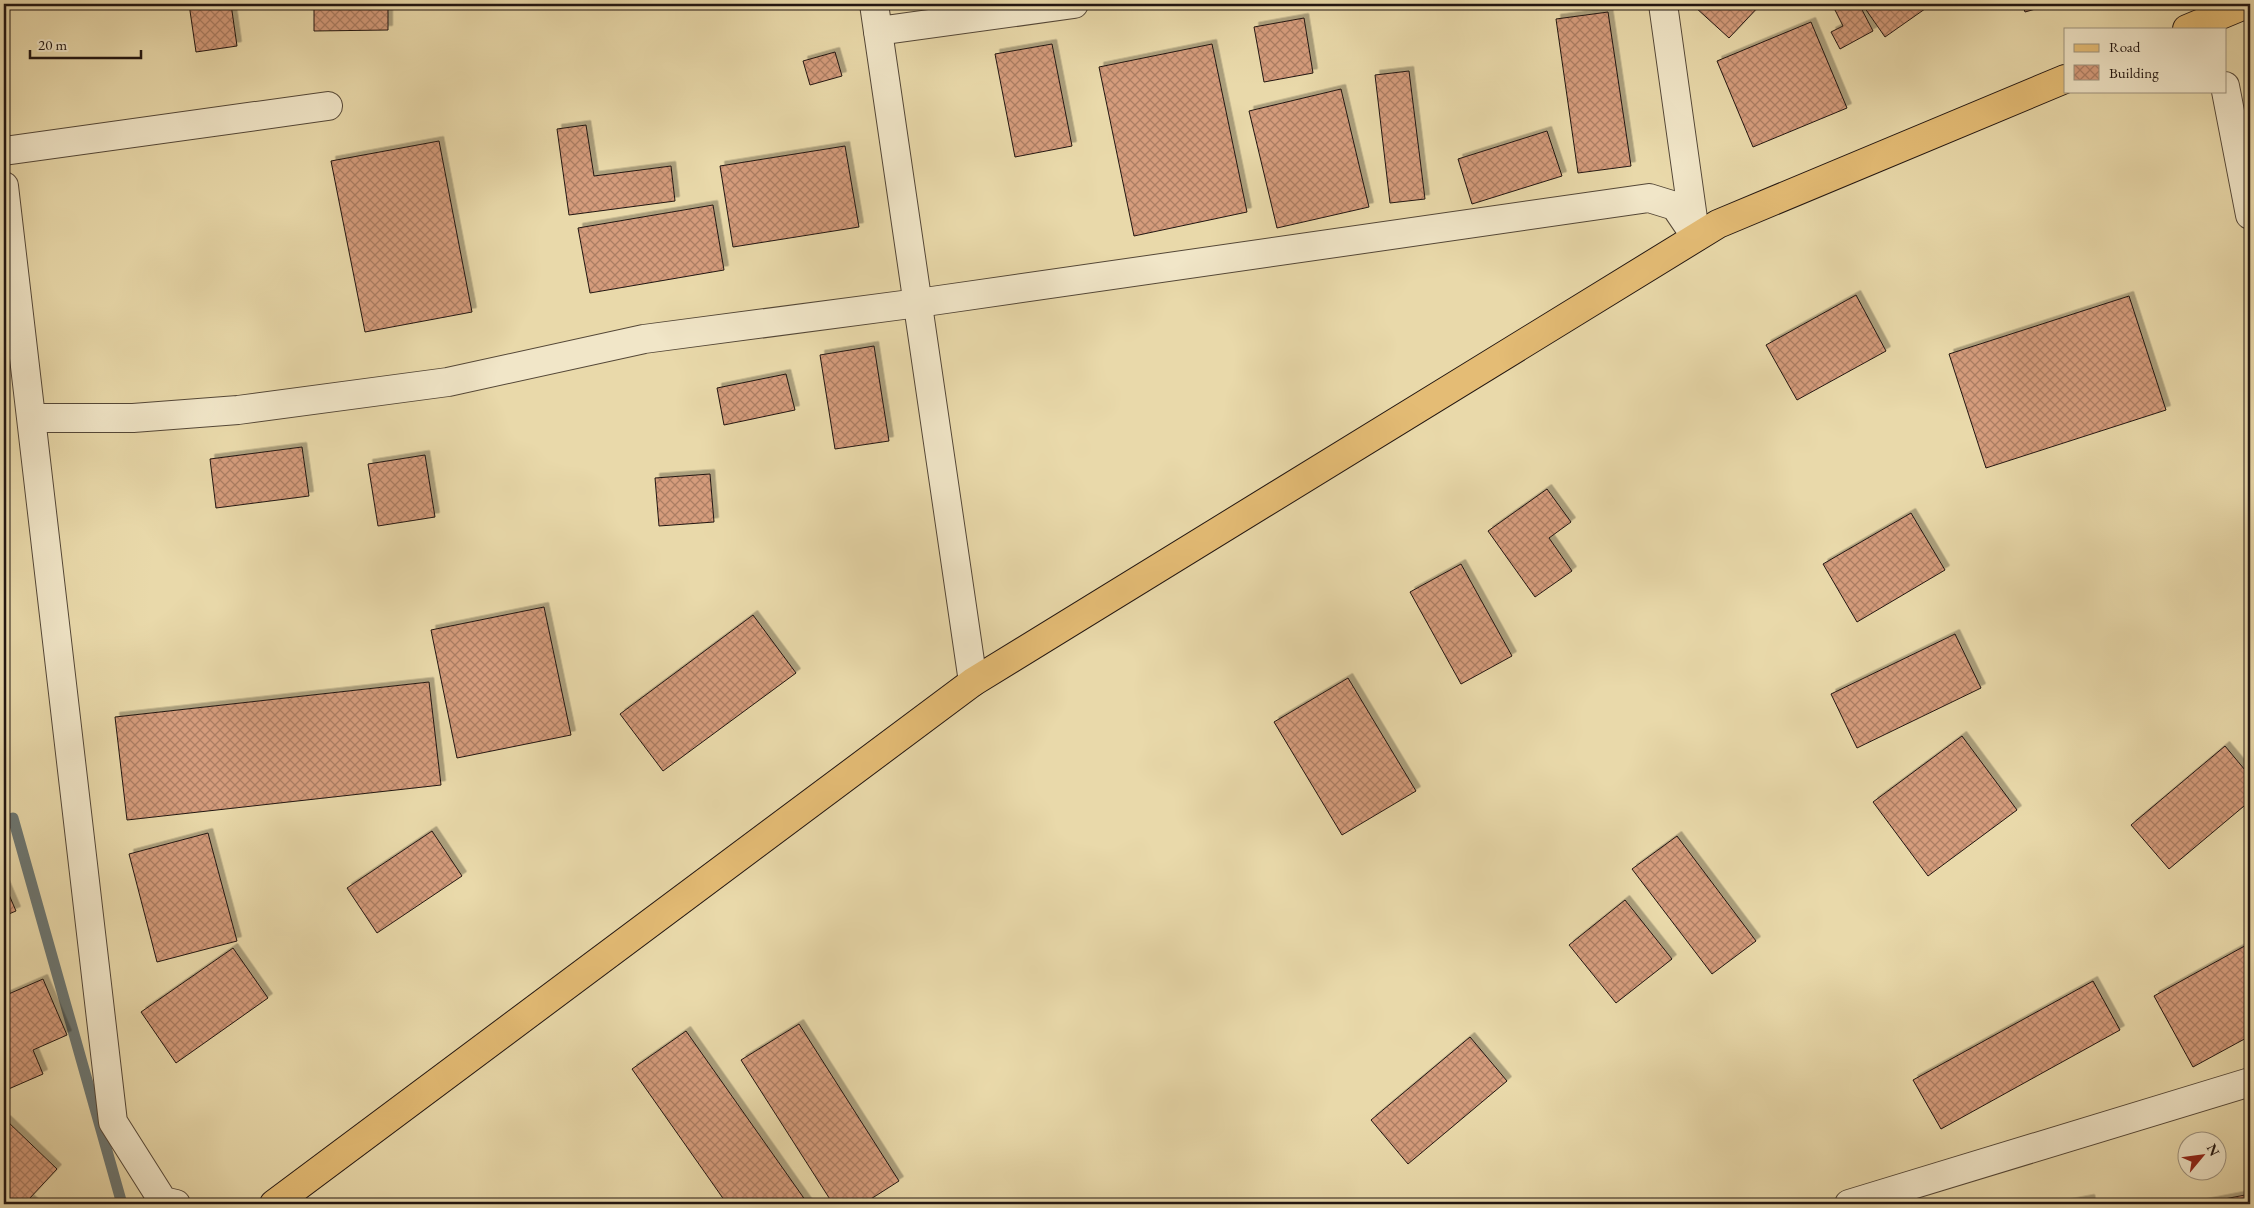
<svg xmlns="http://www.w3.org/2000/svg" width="2254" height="1208" font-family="'EB Garamond',serif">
	<defs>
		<pattern id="building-cross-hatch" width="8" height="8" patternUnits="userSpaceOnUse" patternTransform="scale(1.25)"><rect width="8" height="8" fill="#d59c7c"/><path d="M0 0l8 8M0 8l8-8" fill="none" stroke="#ac7e64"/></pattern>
		<filter id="shadow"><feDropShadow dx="4.5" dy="-4.5" stdDeviation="0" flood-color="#0004"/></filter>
	</defs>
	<rect width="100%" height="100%" fill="#e9d9aa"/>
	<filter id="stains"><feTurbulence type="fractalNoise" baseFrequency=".004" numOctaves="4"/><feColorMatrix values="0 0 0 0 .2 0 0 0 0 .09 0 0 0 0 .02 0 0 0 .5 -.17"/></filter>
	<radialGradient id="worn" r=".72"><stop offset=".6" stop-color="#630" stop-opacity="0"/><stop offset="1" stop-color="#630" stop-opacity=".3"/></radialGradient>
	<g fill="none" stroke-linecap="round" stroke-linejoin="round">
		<polyline stroke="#6c7773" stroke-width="11" points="4,821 13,818 122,1204"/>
	</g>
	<g fill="url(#building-cross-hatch)" stroke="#221611" filter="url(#shadow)">
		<polygon points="189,4 231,4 237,46 196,52"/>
		<polygon points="314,4 388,4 388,30 314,31"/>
		<polygon points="1699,4 1761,4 1729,38 1695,7"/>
		<polygon points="1832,4 1859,4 1873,31 1840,49 1831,32 1843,26"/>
		<polygon points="1862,4 1932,4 1885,37"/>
		<polygon points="2022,4 2053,4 2025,12"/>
		<polygon points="1608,12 1631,166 1578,173 1556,19"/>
		<polygon points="1304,18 1313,73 1264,82 1254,27"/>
		<polygon points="1811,22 1847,108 1753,147 1717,61"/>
		<polygon points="1052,44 1072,146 1015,157 995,54"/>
		<polygon points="1212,44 1247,212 1134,236 1099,67"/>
		<polygon points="835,52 842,76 810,85 803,61"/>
		<polygon points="1409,71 1425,199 1390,203 1375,75"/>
		<polygon points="1341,89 1369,207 1277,228 1249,111"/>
		<polygon points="586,125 594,176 671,166 675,201 569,215 557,129"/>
		<polygon points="1547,131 1562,176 1472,204 1458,159"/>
		<polygon points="439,141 472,312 365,332 331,161"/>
		<polygon points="845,146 859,227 733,247 720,166"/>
		<polygon points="713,205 724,270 590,293 578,228"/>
		<polygon points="1856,295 1886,351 1797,400 1766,345"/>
		<polygon points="2129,296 2166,410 1986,468 1949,354"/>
		<polygon points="874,346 889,441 835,449 820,355"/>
		<polygon points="786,374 795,410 724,425 717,388"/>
		<polygon points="302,447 309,496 216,508 210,459"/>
		<polygon points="425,455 435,517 378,526 368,464"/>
		<polygon points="710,474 714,522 659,526 655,478"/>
		<polygon points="1547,489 1571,522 1549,538 1572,571 1535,597 1488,531"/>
		<polygon points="1911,513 1945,570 1857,622 1823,564"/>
		<polygon points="1461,564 1512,656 1461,684 1410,592"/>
		<polygon points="544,607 571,735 457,758 431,630"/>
		<polygon points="753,615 796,673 663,771 620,714"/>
		<polygon points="1955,634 1981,688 1857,748 1831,694"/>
		<polygon points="1348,678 1416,791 1342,835 1274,722"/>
		<polygon points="429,682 441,785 127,820 115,717"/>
		<polygon points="1962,736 2017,810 1928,876 1873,802"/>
		<polygon points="2225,746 2250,776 2250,801 2169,869 2131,825"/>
		<polygon points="432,831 462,876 377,933 347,888"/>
		<polygon points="208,833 237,941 157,962 129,854"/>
		<polygon points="1677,836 1756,941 1712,974 1632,869"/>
		<polygon points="4,883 16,911 4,916"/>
		<polygon points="1625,900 1672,959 1616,1003 1569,945"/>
		<polygon points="2250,943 2250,1036 2193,1067 2154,996"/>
		<polygon points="233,948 268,998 176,1063 141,1012"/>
		<polygon points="43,979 67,1035 33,1050 43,1074 4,1091 4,996"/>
		<polygon points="2093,981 2120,1030 1941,1129 1913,1080"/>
		<polygon points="799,1024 899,1181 863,1204 833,1204 741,1060"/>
		<polygon points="686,1031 808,1204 727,1204 632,1069"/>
		<polygon points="1470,1037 1507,1081 1408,1164 1371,1120"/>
		<polygon points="6,1120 57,1169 29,1199 35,1204 4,1204 4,1123"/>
		<polygon points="2250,1194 2250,1204 2199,1204"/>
		<polygon points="2090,1199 2091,1204 2064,1204"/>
	</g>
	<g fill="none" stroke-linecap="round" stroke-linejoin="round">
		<defs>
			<g id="minor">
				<polyline points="874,4 973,682"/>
				<polyline points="1663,4 1695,233"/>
				<polyline points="878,31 1074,4"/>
				<polyline points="2225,86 2250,215"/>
				<polyline points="4,151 328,106"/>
				<polyline points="4,186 113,1122 163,1201 176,1204"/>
				<polyline points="32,418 133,418 238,410 448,382 644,339 918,303 1649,198 1675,206 1696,237"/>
				<polyline points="1849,1204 2250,1082"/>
			</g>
			<g id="major">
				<polyline points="2187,29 2247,4"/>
				<polyline points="274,1204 973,682 1718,224 2065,79"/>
			</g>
		</defs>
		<use href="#minor" stroke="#544737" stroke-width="30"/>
		<use href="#major" stroke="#221611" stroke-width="30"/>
		<use href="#minor" stroke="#f1e6c8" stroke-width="28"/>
		<use href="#major" stroke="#e4bc75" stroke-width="28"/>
	</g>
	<rect width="2254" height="1208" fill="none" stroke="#e9d9aa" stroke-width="20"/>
	<rect x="5" y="5" width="2244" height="1198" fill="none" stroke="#221611" stroke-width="2.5"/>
	<rect x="10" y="10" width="2234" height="1188" fill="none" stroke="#221611"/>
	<rect x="2064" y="28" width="162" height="65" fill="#f1e6c8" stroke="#9e937f"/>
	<rect x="2074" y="44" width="25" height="8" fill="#e4bc75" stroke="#9e937f"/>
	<text x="2109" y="52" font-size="15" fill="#221611">Road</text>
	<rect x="2074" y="65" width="25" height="15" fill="url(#building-cross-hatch)" stroke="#9e937f"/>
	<text x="2109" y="78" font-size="15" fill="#221611">Building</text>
	<g transform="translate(2202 1156) rotate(61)"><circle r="24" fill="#f1e6c8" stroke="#9e937f"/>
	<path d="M0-4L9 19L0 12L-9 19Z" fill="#8f2418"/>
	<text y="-8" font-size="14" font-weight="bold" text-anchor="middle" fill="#221611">N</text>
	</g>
	<path d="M30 50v8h111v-8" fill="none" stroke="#221611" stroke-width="2.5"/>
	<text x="38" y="50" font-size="15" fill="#221611" stroke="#f1e6c8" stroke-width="4" paint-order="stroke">20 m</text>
	<rect width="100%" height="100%" filter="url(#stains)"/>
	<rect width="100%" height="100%" fill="url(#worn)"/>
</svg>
